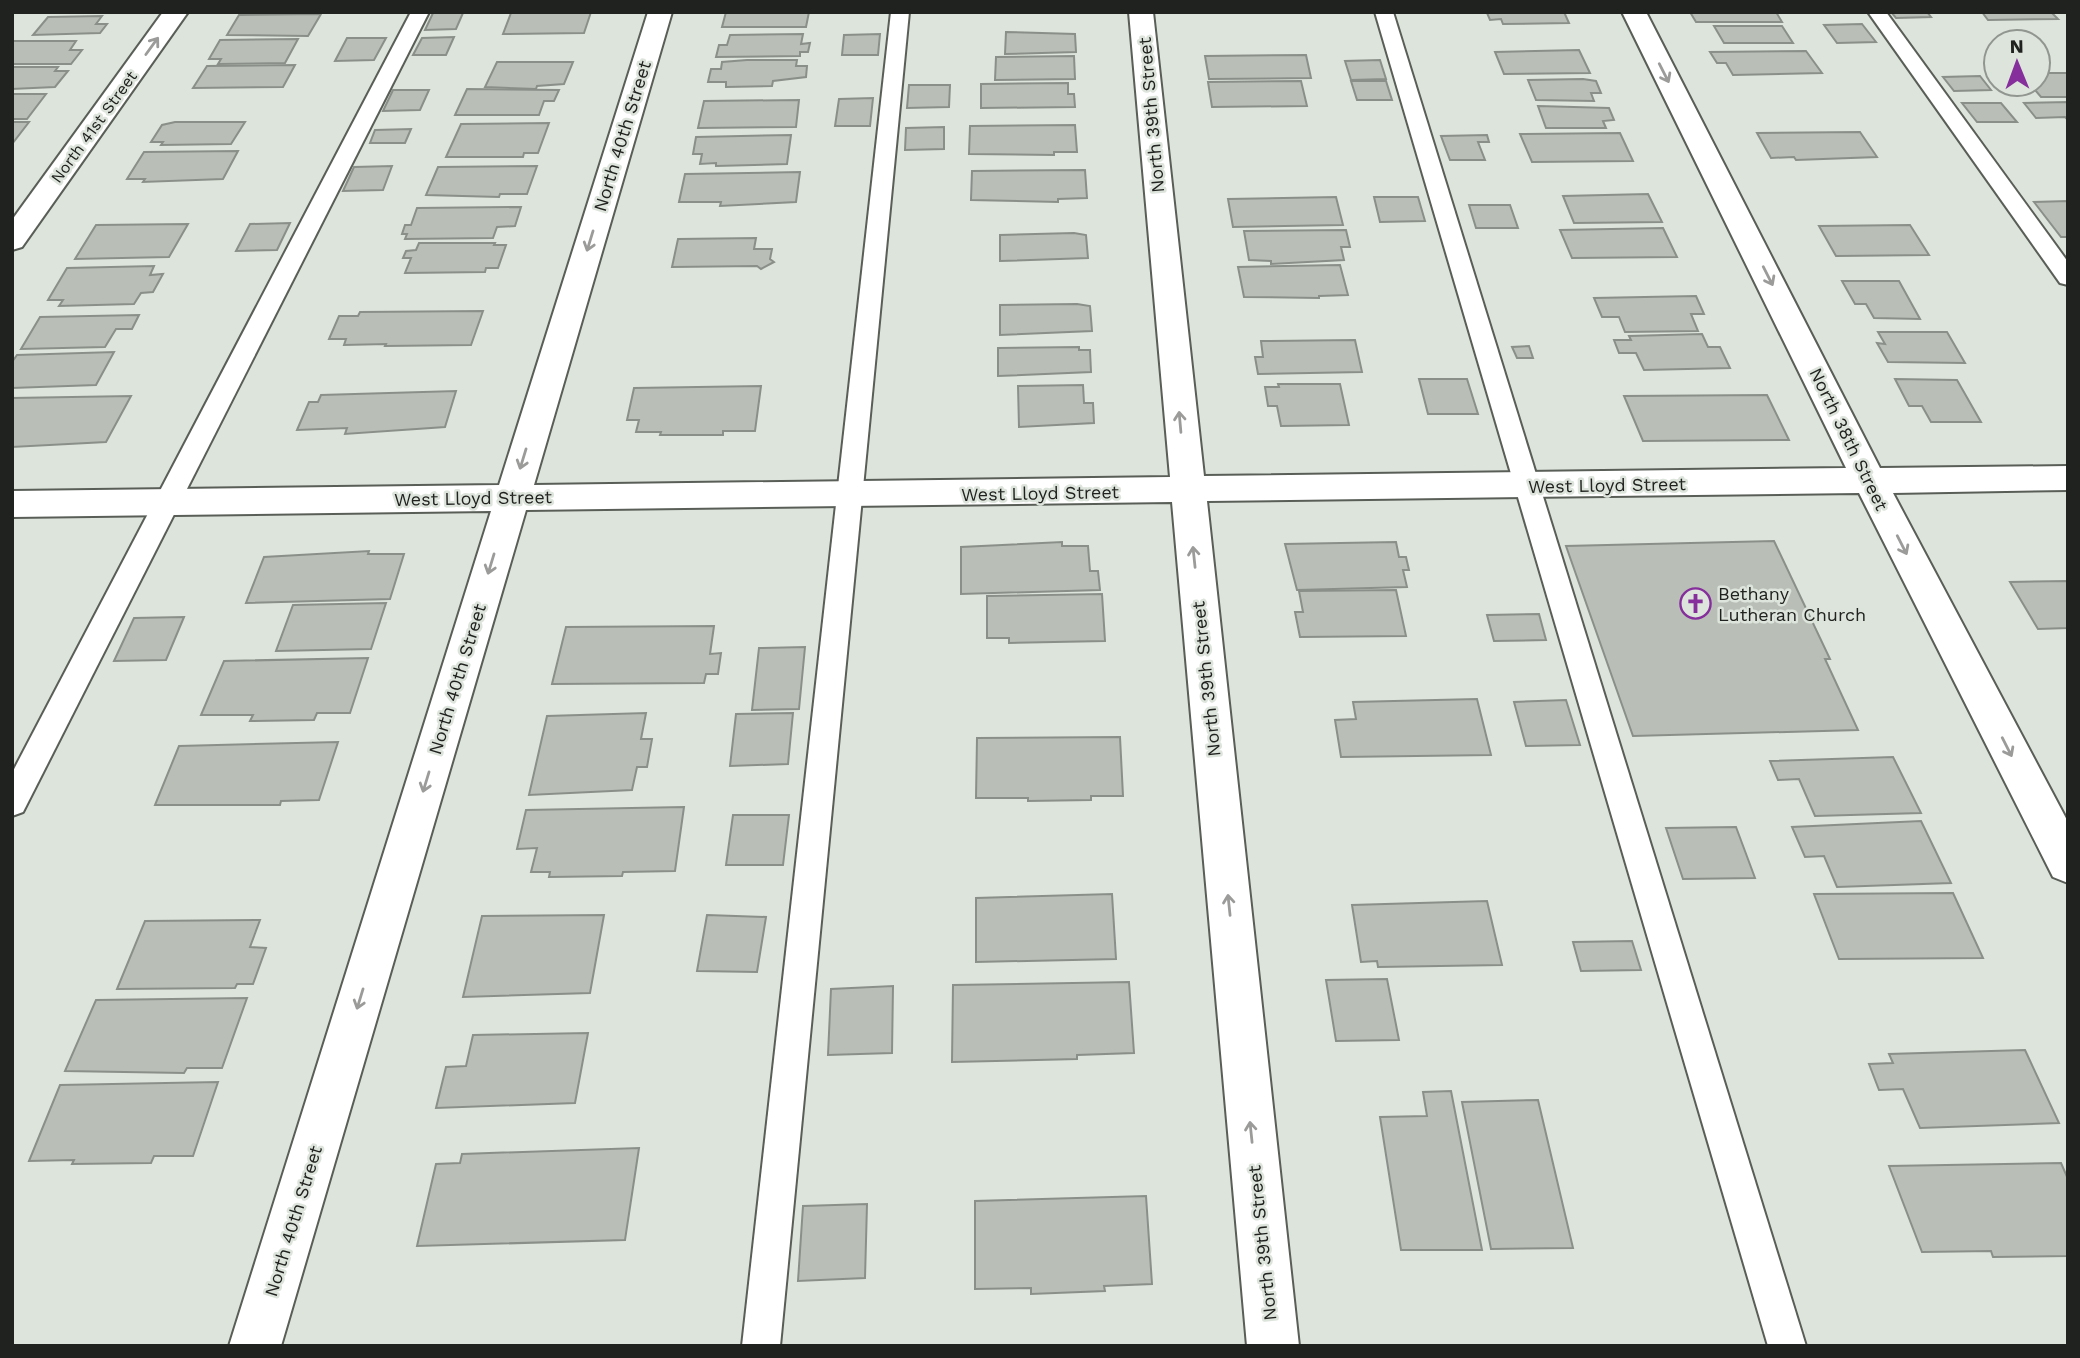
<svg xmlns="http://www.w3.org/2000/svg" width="2080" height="1358" font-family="'Work Sans',sans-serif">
	<rect width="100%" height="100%" fill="#dde4db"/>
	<g fill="#b9bfb7" stroke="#8a9089" stroke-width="2">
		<polygon points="591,12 584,33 503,34 511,13"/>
		<polygon points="726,12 809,12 806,27 722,27"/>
		<polygon points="1564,12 1569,23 1503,24 1501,19 1490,20 1487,13"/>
		<polygon points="1690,12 1776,12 1782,22 1696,22"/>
		<polygon points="1891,12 1927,12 1931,17 1896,18"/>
		<polygon points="1982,12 2051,12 2058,19 1988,20"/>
		<polygon points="433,13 463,13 456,29 425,30"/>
		<polygon points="321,14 308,36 227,35 239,15"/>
		<polygon points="102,16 96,24 107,24 100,33 33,35 48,17"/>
		<polygon points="1862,24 1876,42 1837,43 1824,25"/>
		<polygon points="1714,26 1782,26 1793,43 1724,43"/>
		<polygon points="1006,32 1075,34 1076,52 1005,54"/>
		<polygon points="803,34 801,44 810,43 808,52 800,52 800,56 716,57 719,45 727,45 730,35"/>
		<polygon points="880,34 878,55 842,55 844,35"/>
		<polygon points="454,37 446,55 413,55 422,38"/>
		<polygon points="347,38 386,38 374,60 335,61"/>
		<polygon points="298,39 285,63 218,64 221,59 209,59 220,40"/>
		<polygon points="12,41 76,41 70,50 82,50 71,64 12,64"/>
		<polygon points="1579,50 1590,73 1504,74 1495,52"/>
		<polygon points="1806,51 1822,73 1733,75 1726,63 1717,63 1710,52"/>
		<polygon points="1306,55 1311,78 1209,79 1205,56"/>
		<polygon points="1074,56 1075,79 995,80 996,57"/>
		<polygon points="747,60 797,60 796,66 807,66 806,77 773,81 772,86 726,87 726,82 708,82 711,69 721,69 722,62"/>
		<polygon points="1380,60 1386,79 1351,80 1345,61"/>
		<polygon points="497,62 573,62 564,84 537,86 536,89 485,87"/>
		<polygon points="295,65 283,87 193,88 207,66"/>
		<polygon points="12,67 58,67 55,71 68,71 55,87 12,89"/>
		<polygon points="2038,73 2068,73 2068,97 2041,97 2030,84 2038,84"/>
		<polygon points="1980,76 1991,90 1954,91 1943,77"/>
		<polygon points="1583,79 1596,81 1601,93 1591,93 1594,101 1536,100 1528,80"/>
		<polygon points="1301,81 1307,106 1212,107 1208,82"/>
		<polygon points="1351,81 1386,81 1392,100 1357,100"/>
		<polygon points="1068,83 1068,94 1074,94 1075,107 981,108 981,84"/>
		<polygon points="909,85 950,85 949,107 907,108"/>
		<polygon points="467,89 559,90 554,101 544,101 539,115 455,115"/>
		<polygon points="393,90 429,90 420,110 383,111"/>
		<polygon points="12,94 46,94 27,119 12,119"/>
		<polygon points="873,98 870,126 835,126 839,99"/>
		<polygon points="799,100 796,127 698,128 704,101"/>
		<polygon points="2068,102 2068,120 2065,117 2036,118 2024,103"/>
		<polygon points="1962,103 2001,103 2017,122 1977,122"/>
		<polygon points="1538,106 1609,108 1614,120 1603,121 1606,128 1546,128"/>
		<polygon points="12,122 29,122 12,144"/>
		<polygon points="175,122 245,122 231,144 161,145 163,142 151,142 162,125"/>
		<polygon points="549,123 538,153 524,153 523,157 446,157 461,124"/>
		<polygon points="1075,125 1077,152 1054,152 1054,155 969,154 970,126"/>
		<polygon points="944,127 944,149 905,150 906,128"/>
		<polygon points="411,129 405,143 370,143 375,130"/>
		<polygon points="1860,132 1877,157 1796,160 1794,157 1771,158 1757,133"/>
		<polygon points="1620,133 1633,161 1532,162 1520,134"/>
		<polygon points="791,135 787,164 716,166 716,163 700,164 702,154 693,154 696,137"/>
		<polygon points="1487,135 1489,142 1478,142 1485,160 1450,160 1441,136"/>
		<polygon points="238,151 223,179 143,182 145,179 127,179 144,152"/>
		<polygon points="392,166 383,190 343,191 354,167"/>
		<polygon points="537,166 527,194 500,194 499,197 426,195 438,167"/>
		<polygon points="1085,170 1087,198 1058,199 1058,202 971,200 972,171"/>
		<polygon points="800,172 796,202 720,206 721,202 679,202 685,174"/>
		<polygon points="1648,194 1662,222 1574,223 1563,196"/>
		<polygon points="1336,197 1343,225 1233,227 1228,199"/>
		<polygon points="1374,197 1418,197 1425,221 1380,222"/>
		<polygon points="2068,201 2068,237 2061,237 2034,202"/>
		<polygon points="1469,205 1510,205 1518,228 1476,228"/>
		<polygon points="521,207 515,226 497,227 493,238 405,239 407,234 402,234 405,225 411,225 417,208"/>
		<polygon points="290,223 277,250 236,251 250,224"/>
		<polygon points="188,224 169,257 75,259 96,225"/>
		<polygon points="1910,225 1929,255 1836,256 1819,226"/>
		<polygon points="1663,228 1677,257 1572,258 1560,230"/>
		<polygon points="1346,230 1350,247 1341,247 1344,260 1271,264 1271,261 1249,260 1244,231"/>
		<polygon points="1074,233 1086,235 1088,258 1000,261 1000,235"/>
		<polygon points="756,238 754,249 772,249 770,259 774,262 761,269 757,266 672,267 678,239"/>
		<polygon points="419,243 495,243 494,245 506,245 498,268 486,268 485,272 405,273 411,258 403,258 406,251 416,250"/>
		<polygon points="1340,265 1348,295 1319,296 1319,298 1244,297 1238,267"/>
		<polygon points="154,266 150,275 163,274 153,292 141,293 134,304 59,306 63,300 48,300 67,268"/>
		<polygon points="1842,281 1899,281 1920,319 1874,318 1866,304 1855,304"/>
		<polygon points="1696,296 1704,314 1691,314 1698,331 1625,332 1619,317 1602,317 1594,298"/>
		<polygon points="1077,304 1090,306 1092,331 1000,335 1000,305"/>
		<polygon points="483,311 471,345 385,346 386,344 344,345 346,339 329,339 339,316 358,316 360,312"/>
		<polygon points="139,315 132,329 116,329 105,347 21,349 40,317"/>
		<polygon points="1878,332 1947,332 1965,363 1888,362 1877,343 1885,344"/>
		<polygon points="1702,334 1708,347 1720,347 1730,368 1644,370 1636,353 1619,353 1614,340 1631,340 1629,336"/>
		<polygon points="1355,340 1362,372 1258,374 1255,357 1263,357 1261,341"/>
		<polygon points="1529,346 1533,358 1517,358 1512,347"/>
		<polygon points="1079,347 1079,350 1090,350 1091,372 998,376 998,348"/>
		<polygon points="114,352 96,385 12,388 12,362 17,355"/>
		<polygon points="1419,379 1467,379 1478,414 1428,414"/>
		<polygon points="1895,379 1957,380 1981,422 1931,422 1922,406 1909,406"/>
		<polygon points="1278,384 1340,384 1349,425 1281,426 1277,406 1268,406 1265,387 1279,387"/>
		<polygon points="1083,385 1084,403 1093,403 1094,423 1019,427 1018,386"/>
		<polygon points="761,386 755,431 723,431 723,435 660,435 661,432 636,432 639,420 627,420 634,388"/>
		<polygon points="456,391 445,427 345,434 347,428 297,430 309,402 318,402 321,395"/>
		<polygon points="1767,395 1789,440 1643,441 1624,396"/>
		<polygon points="131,396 106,442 12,447 12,398"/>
		<polygon points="1774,541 1830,659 1825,659 1858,730 1633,736 1566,546"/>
		<polygon points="1062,542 1062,546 1088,546 1090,571 1098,571 1100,590 961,594 961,547"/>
		<polygon points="1396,542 1399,557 1406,557 1409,570 1403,570 1407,587 1297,590 1285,544"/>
		<polygon points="369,551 368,554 404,554 390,599 246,603 264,557"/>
		<polygon points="2068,581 2068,628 2038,629 2010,582"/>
		<polygon points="1396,590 1406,636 1300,637 1295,612 1303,612 1299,591"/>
		<polygon points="1102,594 1105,641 1009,643 1009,638 987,638 987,596"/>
		<polygon points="386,603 371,649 276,651 293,605"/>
		<polygon points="1539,614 1546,640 1494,641 1487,615"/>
		<polygon points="184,617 166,660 114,661 134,618"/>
		<polygon points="714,626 710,654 721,653 718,674 706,674 704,683 552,684 566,627"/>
		<polygon points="805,647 799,709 752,710 759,648"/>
		<polygon points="368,658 350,713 317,713 314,720 250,721 253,715 201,715 224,661"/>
		<polygon points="1477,699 1491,755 1341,757 1335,720 1356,719 1353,702"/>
		<polygon points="1566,700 1580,745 1526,746 1514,702"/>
		<polygon points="646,713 641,739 652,739 647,767 637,767 632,790 529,795 547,716"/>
		<polygon points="793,713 788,764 730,766 736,714"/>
		<polygon points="1120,737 1123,796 1091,796 1091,800 1028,801 1028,798 976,798 977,738"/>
		<polygon points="338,742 319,800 281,801 280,805 155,805 179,746"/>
		<polygon points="1893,757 1921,813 1815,816 1799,779 1778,780 1770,761"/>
		<polygon points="684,807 675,871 623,872 622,876 549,877 550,872 531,872 537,848 517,849 526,810"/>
		<polygon points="733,815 789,815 783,865 726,865"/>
		<polygon points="1921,821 1951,883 1837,887 1824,856 1805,857 1792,827"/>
		<polygon points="1736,827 1755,878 1683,879 1666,828"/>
		<polygon points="1953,893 1983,958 1839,959 1814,894"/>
		<polygon points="1112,894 1116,959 976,962 976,898"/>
		<polygon points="1487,901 1502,965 1378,967 1377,961 1361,962 1352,905"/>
		<polygon points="604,915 590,993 463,997 482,916"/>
		<polygon points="707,915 766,917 757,972 697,971"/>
		<polygon points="260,920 250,947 266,948 253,984 237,984 235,988 117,989 145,921"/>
		<polygon points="1632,941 1641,970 1581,971 1573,942"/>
		<polygon points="1387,979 1399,1040 1336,1041 1326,980"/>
		<polygon points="1129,982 1134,1053 1077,1055 1077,1059 952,1062 953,985"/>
		<polygon points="893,986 892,1053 828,1055 831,989"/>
		<polygon points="247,998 222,1068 187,1068 184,1073 65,1071 96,1000"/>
		<polygon points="588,1033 575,1103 436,1108 446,1067 466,1066 473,1035"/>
		<polygon points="2025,1050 2059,1123 1920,1128 1903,1089 1879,1090 1869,1064 1893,1063 1889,1054"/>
		<polygon points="218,1082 193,1156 154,1156 151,1163 72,1164 74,1160 29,1161 60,1085"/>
		<polygon points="1451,1091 1482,1250 1401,1250 1380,1117 1427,1116 1423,1092"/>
		<polygon points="1538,1100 1573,1248 1491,1249 1462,1102"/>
		<polygon points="639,1148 625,1240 417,1246 436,1164 460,1163 462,1154"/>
		<polygon points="2061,1163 2068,1179 2068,1256 1993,1257 1991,1251 1922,1252 1889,1166"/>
		<polygon points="1146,1196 1152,1284 1104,1286 1105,1291 1031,1294 1031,1288 975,1289 975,1201"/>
		<polygon points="867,1204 865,1278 798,1281 803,1206"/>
	</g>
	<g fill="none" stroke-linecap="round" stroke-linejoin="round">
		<defs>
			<g id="lane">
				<polygon points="411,12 429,12 23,812 12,816 12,773"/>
				<polygon points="891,12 909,12 780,1346 742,1346"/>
				<polygon points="1375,12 1393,12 1806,1346 1768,1346"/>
				<polygon points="1868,12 1886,12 2068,262 2068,285 2060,283"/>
			</g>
			<g id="street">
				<polygon points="163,12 188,12 22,247 12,250 12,220"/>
				<polygon points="648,12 672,12 534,485 1170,477 1129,12 1153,12 1204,476 1846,468 1622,12 1646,12 1880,468 2068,466 2068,490 1893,493 2068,822 2068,883 2053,877 1859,493 1207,501 1299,1346 1247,1346 1172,502 526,510 281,1346 229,1346 491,511 12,517 12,491 499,485"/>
			</g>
		</defs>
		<use href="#lane" stroke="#595e57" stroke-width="4"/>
		<use href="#street" stroke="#595e57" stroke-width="4"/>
		<use href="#lane" fill="#fff" fill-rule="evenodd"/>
		<use href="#street" fill="#fff" fill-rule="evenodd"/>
	</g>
	<defs><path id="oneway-shaft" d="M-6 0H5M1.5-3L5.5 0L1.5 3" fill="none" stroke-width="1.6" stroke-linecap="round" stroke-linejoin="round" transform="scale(1.75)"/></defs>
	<g stroke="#9b9c9a">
		<use href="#oneway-shaft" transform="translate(152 46) rotate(-54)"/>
		<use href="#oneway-shaft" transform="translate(1664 73) rotate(63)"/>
		<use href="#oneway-shaft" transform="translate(590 241) rotate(107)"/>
		<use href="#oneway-shaft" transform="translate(1768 276) rotate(63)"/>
		<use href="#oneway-shaft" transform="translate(1180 422) rotate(-95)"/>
		<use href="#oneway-shaft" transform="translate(523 459) rotate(107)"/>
		<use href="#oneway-shaft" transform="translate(1902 545) rotate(63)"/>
		<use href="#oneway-shaft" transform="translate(1194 557) rotate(-96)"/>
		<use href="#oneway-shaft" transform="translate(491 564) rotate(107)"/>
		<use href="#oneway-shaft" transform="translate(2007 747) rotate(63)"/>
		<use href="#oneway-shaft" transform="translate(426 782) rotate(107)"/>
		<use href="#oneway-shaft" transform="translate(1229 905) rotate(-96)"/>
		<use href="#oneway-shaft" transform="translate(360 999) rotate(107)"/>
		<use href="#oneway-shaft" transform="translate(1251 1132) rotate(-96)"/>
	</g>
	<defs>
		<symbol id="church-ring" viewBox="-11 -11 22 22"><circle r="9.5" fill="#dde4db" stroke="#852e9c" stroke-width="1.5"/><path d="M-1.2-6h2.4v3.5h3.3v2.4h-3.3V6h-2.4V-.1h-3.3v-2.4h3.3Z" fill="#852e9c"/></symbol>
	</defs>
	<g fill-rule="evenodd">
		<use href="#church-ring" x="1678" y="586" width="35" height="35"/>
	</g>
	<g text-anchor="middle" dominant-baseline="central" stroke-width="5" stroke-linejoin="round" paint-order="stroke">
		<g font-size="16" fill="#20221f" stroke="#dde4db">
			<text transform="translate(94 127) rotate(-54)">North 41st Street</text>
		</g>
		<g font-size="18" fill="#20221f" stroke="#dde4db">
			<text transform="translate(1151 115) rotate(-95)">North 39th Street</text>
			<text transform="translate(622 136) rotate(-73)">North 40th Street</text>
			<text transform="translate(1849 439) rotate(64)">North 38th Street</text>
			<text transform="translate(1607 485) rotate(-1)">West Lloyd Street</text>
			<text transform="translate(1040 493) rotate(-1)">West Lloyd Street</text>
			<text transform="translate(473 498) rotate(-1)">West Lloyd Street</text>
			<text transform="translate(457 679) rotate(-73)">North 40th Street</text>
			<text transform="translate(1206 679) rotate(-96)">North 39th Street</text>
			<text transform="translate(293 1221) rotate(-73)">North 40th Street</text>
			<text transform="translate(1262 1243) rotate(-96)">North 39th Street</text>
		</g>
		<g font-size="18" fill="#20221f" stroke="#dde4db" text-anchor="start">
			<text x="1718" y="593">Bethany<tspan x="1718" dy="21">Lutheran Church</tspan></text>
		</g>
	</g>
	<rect width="2080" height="1358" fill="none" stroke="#20221f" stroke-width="28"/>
	<g transform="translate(2017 63) rotate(359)"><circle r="33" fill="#dde4db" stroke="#919690" stroke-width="2"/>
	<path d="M0-5L12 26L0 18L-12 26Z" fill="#852e9c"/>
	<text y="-10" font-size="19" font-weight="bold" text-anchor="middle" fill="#20221f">N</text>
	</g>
</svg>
